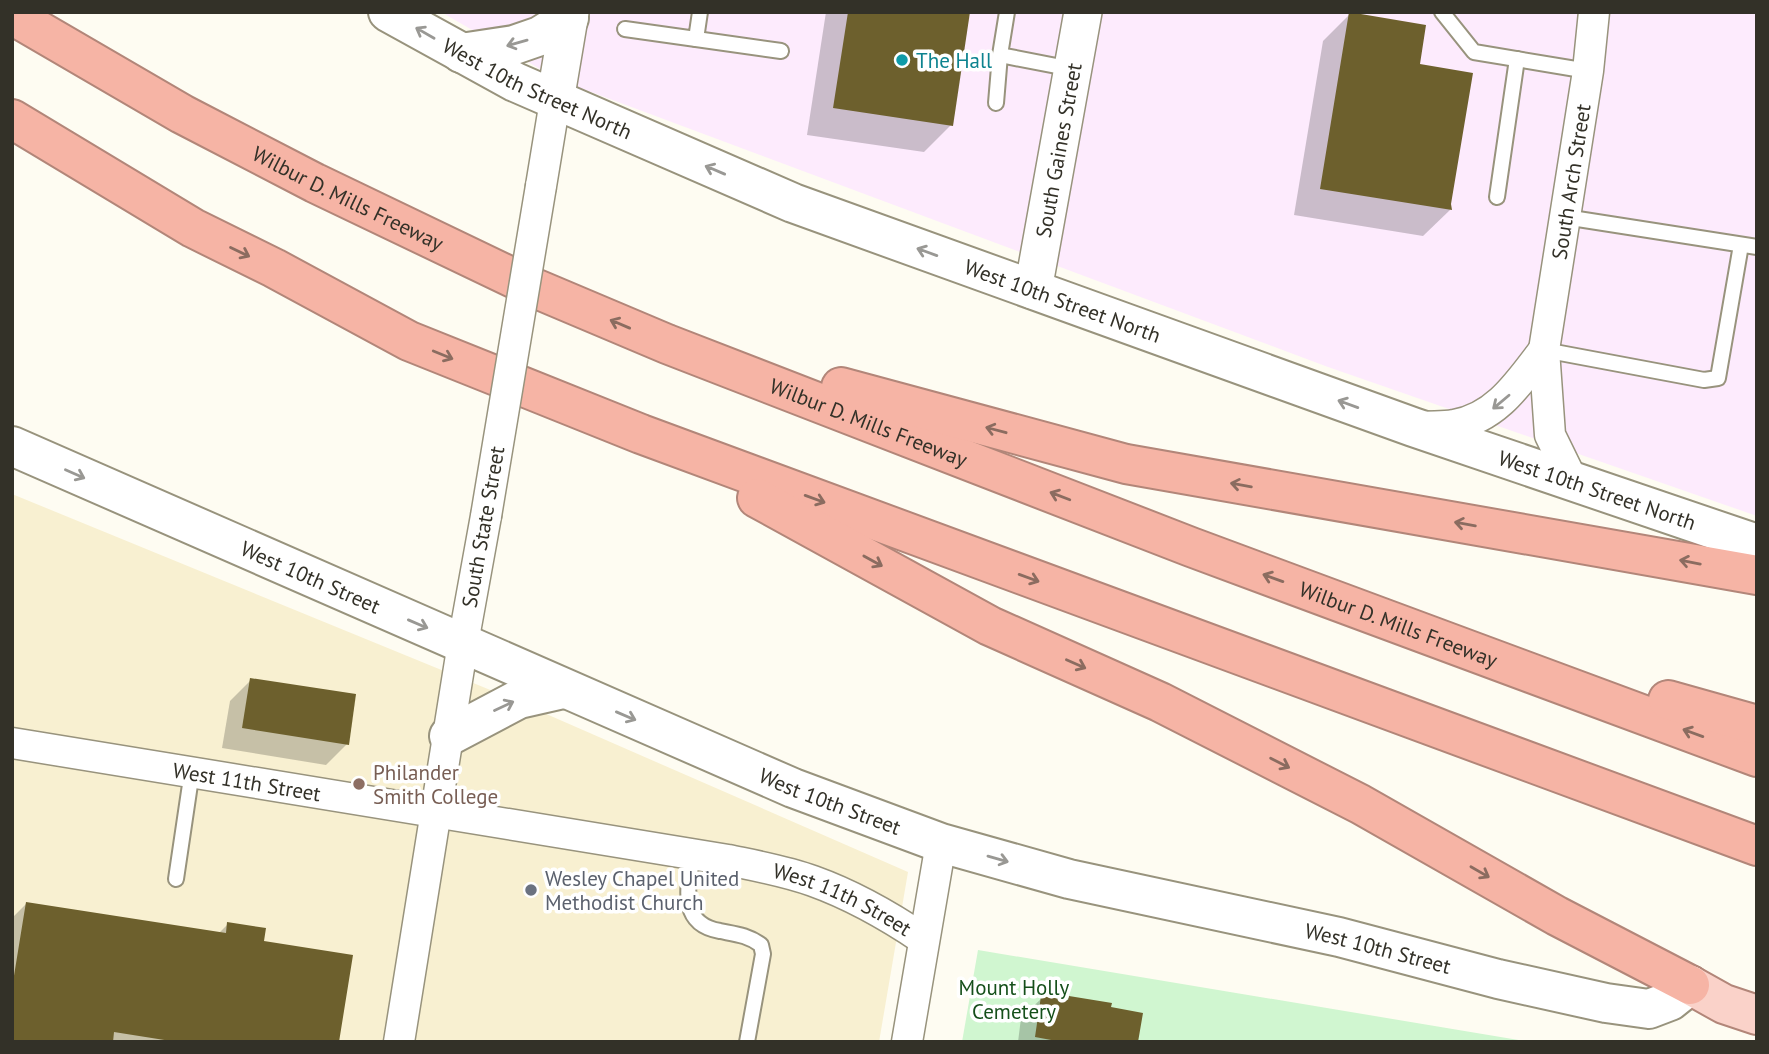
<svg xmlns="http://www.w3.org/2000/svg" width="1769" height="1054" font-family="'PT Sans',sans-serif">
	<rect width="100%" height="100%" fill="#fefcf2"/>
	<polygon fill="#fdebfd" points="441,12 1757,12 1757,516 1328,367 559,80"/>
	<polygon fill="#f8f0d1" points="12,494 505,696 908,872 879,1042 12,1042"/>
	<polygon fill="#d0f6d0" points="978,950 1531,1042 962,1042"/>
	<g fill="#0003">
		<polygon points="826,12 968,12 951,125 924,152 807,135"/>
		<polygon points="1350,14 1449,204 1450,210 1423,236 1294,215 1323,41"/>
		<polygon points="251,680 347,744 326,765 222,748 230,701"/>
		<polygon points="26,904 218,934 228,924 262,943 337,1042 12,1042 12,918"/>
		<polygon points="1042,998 1065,1002 1069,998 1109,1008 1137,1042 1018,1042 1021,1018"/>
	</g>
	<g fill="#6d602d">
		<polygon points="848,12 970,12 953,126 833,108"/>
		<polygon points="1349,12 1426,25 1420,64 1473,73 1451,204 1452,210 1320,189"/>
		<polygon points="250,678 356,694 349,745 242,728"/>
		<polygon points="26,902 226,933 227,922 266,928 264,941 353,955 339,1042 177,1042 114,1032 113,1042 12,1042 12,988"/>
		<polygon points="1041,996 1068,1000 1069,996 1112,1003 1111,1007 1143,1013 1138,1042 1062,1042 1035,1037"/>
	</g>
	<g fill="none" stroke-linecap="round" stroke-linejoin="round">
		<defs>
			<g id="service">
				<polyline points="1007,12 1000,55 1072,69"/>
				<polyline points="1442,12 1474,52 1588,71"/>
				<polyline points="625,29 696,39 700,12"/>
				<polyline points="696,39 781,51"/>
				<polyline points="996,103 1000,55"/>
				<polyline points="1497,197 1517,59"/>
				<polyline points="1565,217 1757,247"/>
				<polyline points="1544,350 1704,380 1718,378 1741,245"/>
				<path d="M693,855C688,886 678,924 720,931C735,934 748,935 761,945L763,954L747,1042"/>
				<polyline points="176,879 192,771"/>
			</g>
			<g id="minor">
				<polyline points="541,186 555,101"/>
				<path d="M1422,427C1432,426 1444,427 1454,425C1497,418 1520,381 1544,350"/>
				<path id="s1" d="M1573,482L1550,435L1544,350L1588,71L1594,12"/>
				<path id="s2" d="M12,743L728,860C757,866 786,871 813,881C852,895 889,916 923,939"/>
				<polyline points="399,1042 463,643 486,516"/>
				<polyline points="907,1042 941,843"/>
			</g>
			<g id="tertiary">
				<polyline points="555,101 570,12"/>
				<path id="s3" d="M1033,290L1083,12"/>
			</g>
			<g id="secondary">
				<path id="s4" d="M388,12L515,82L793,203L1413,427L1757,544"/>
				<polyline points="461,53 514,45 540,36 569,18"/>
				<path id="s5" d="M12,446L793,788L941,843L1069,879L1339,937L1498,979L1606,1003L1649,1009L1670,1001L1690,985"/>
				<polyline points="449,736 519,699 563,689"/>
			</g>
			<polyline id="primary" points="1690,985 1724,1004 1757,1015"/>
			<g id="motorway">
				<path id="s6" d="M12,15L182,114L315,183L532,287L667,344L1191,547L1757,757"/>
				<polyline points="12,119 193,228 274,268 409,341 641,434 1757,846"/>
				<polyline points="841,387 1126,464 1757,575"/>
				<polyline points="757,498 990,626 1160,702 1360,804 1557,916 1690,985"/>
				<polyline points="1668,700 1757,725"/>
			</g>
		</defs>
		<use href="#service" stroke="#98937d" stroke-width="18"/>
		<use href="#minor" stroke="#98937d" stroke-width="33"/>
		<use href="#tertiary" stroke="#98937d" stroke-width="40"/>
		<use href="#secondary" stroke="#98937d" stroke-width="42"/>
		<use href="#primary" stroke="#b28679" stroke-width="42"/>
		<use href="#motorway" stroke="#b28679" stroke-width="42"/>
		<use href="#service" stroke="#fff" stroke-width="14"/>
		<use href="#minor" stroke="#fff" stroke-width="30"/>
		<use href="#tertiary" stroke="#fff" stroke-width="37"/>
		<use href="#secondary" stroke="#fff" stroke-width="38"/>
		<use href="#primary" stroke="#fad2c9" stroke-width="38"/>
		<use href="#motorway" stroke="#f6b4a5" stroke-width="38"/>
		<defs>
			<polyline id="minor-bridge" points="486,516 541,186"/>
		</defs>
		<use href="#minor-bridge" stroke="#98937d" stroke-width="33" stroke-linecap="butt"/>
		<use href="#minor-bridge" stroke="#fff" stroke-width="30"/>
	</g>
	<defs><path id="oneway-shaft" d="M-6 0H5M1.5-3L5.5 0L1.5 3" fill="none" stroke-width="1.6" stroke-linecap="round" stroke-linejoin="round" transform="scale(1.75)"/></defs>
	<g stroke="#999894">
		<use href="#oneway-shaft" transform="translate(425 33) rotate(-150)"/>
		<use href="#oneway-shaft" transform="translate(517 43) rotate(164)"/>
		<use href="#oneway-shaft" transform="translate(715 170) rotate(-157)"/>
		<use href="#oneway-shaft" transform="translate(927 252) rotate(-160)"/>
		<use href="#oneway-shaft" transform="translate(1501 402) rotate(140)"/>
		<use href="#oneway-shaft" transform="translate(1348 404) rotate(-160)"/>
		<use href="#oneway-shaft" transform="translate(75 474) rotate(24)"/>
		<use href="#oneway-shaft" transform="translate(418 624) rotate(23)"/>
		<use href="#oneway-shaft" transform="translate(504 706) rotate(-25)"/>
		<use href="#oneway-shaft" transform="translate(626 716) rotate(23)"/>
		<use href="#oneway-shaft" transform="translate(998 859) rotate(16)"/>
	</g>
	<g stroke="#8b6c60">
		<use href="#oneway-shaft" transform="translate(240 252) rotate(26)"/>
		<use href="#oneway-shaft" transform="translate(620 324) rotate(-157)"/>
		<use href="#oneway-shaft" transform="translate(443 355) rotate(22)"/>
		<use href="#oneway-shaft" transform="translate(996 430) rotate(-165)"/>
		<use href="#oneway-shaft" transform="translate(1241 485) rotate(-170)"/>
		<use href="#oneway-shaft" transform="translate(1060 496) rotate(-159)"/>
		<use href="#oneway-shaft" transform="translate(815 499) rotate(20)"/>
		<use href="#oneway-shaft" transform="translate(1465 524) rotate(-170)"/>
		<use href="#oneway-shaft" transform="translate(873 561) rotate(29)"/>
		<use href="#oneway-shaft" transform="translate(1690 562) rotate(-169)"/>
		<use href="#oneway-shaft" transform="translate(1029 578) rotate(20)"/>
		<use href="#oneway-shaft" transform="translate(1273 578) rotate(-160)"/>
		<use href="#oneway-shaft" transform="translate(1076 664) rotate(24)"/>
		<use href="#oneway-shaft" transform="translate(1693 733) rotate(-160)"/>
		<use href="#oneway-shaft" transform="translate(1280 763) rotate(27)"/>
		<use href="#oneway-shaft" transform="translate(1480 872) rotate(30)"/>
	</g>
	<circle fill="#0f9aa8" stroke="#fff" stroke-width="2.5" cx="902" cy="60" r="7"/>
	<circle fill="#8d6e63" stroke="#fff" stroke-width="2.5" cx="359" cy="784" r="7"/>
	<circle fill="#6b7280" stroke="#fff" stroke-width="2.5" cx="531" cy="890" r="7"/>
	<g text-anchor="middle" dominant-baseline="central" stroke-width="7" stroke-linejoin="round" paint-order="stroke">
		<g font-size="21" fill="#0d838f" stroke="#fff" text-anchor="start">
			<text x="916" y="60">The Hall</text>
		</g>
		<g font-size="21" fill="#333128" stroke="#fff">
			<text stroke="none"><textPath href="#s4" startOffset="168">West 10th Street North</textPath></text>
			<text stroke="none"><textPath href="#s3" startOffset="142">South Gaines Street</textPath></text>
			<text stroke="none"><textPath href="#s1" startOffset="308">South Arch Street</textPath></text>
			<text stroke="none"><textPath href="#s6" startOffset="383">Wilbur D. Mills Freeway</textPath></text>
			<text stroke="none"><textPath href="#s4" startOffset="735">West 10th Street North</textPath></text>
			<text stroke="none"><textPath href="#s6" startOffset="950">Wilbur D. Mills Freeway</textPath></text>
			<text stroke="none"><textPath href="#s4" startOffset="1302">West 10th Street North</textPath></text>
			<text transform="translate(483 527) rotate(-80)">South State Street</text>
			<text stroke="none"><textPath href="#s5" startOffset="326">West 10th Street</textPath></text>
			<text stroke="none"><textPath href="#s6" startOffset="1517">Wilbur D. Mills Freeway</textPath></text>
			<text stroke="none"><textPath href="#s2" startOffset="238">West 11th Street</textPath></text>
			<text stroke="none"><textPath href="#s5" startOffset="892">West 10th Street</textPath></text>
			<text stroke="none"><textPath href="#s2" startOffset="847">West 11th Street</textPath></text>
			<text stroke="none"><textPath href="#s5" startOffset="1460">West 10th Street</textPath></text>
		</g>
		<g font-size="21" fill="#785e54" stroke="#fff" text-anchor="start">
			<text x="373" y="772">Philander<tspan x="373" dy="24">Smith College</tspan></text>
		</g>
		<g font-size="21" fill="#5b616d" stroke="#fff" text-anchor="start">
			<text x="545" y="878">Wesley Chapel United<tspan x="545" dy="24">Methodist Church</tspan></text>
		</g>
		<g font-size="21" fill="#154f1a" stroke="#fff">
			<text x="1014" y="987">Mount Holly<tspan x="1014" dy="24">Cemetery</tspan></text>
		</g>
	</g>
	<rect width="1769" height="1054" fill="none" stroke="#333128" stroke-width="28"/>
</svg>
